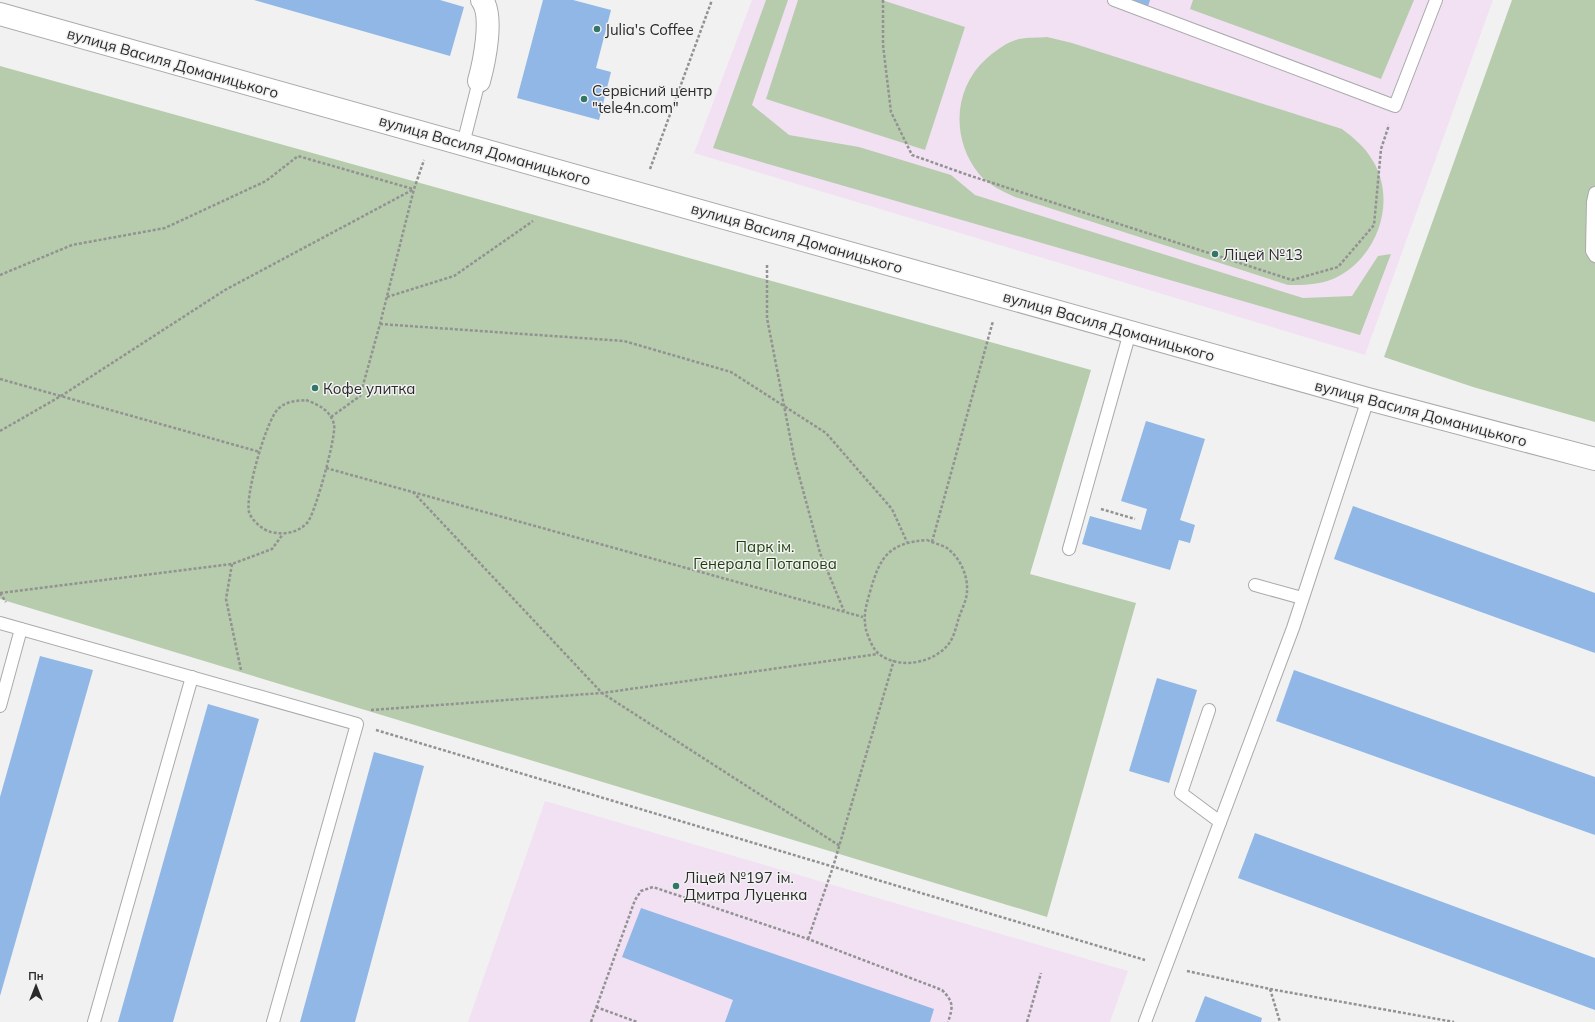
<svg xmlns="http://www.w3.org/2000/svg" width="1595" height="1022" font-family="Mulish,sans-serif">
	<rect width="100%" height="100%" fill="#f1f1f2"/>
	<g fill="#f2e1f3">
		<polygon points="752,0 1493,0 1365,355 694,153"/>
		<polygon points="545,801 1128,971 1110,1022 468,1022"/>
	</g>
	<g fill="#b6ccac">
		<polygon points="766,0 788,0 752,105 789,135 859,147 951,175 975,195 1303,298 1352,296 1378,256 1391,254 1360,335 713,148"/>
		<polygon points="798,0 882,0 965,27 925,150 766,99"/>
		<polygon points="1193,0 1414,0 1381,79 1190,9"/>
		<polygon points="1512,0 1595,0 1595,422 1473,387 1384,357"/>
		<path d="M1047,37L1072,43L1342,129C1354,138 1365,147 1373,161C1398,203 1376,260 1333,279C1318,285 1303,285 1288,285L1015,197C1002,191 989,185 979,174C951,139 953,89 986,59C995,51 1007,42 1019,39C1028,37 1038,38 1047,37Z"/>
		<polygon points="0,66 1091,370 1030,574 1136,603 1047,917 0,599"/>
	</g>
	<g fill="#90b7e5">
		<polygon points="254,0 440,0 464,7 450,56"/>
		<polygon points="543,0 573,0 611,10 596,68 611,72 599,120 517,98"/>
		<polygon points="1120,0 1150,0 1147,10"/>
		<polygon points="1146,421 1205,439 1180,520 1195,525 1190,543 1179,540 1170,570 1082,544 1090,516 1141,530 1147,509 1121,501"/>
		<polygon points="1353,506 1595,593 1595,653 1334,559"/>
		<polygon points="40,656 93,670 0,996 0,797"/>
		<polygon points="1294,670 1595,777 1595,835 1276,721"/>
		<polygon points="1157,678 1197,690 1169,783 1129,771"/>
		<polygon points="208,704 259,719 173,1022 118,1022"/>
		<polygon points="374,752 424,766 355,1022 300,1022"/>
		<polygon points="1255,833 1595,958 1595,1010 1238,878"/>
		<polygon points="641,908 934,1009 930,1022 725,1022 733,1000 622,957"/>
		<polygon points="1205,996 1262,1018 1261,1022 1195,1022"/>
	</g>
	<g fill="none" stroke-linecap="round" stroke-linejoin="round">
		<defs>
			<g id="lane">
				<polyline points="1114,0 1395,106 1436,0"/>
				<polyline points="463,144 479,81"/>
				<polyline points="1595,193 1593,202 1592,251 1595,256"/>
				<polyline points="1069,549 1130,332"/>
				<polyline points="1255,585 1302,598"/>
				<polyline points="0,623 357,724 273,1022"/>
				<polyline points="0,706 21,629"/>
				<polyline points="1209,710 1181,793 1220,822"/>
				<polyline points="94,1022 192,677"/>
				<polyline points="1145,1022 1293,628 1368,399"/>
			</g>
			<g id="street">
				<polyline points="0,14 1368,399 1595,459"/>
				<path d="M479,81C484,63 494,16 482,0"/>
			</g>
		</defs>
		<use href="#lane" stroke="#a9aaab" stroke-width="14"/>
		<use href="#street" stroke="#a9aaab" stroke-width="24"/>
		<g stroke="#929292" stroke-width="2.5" stroke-dasharray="3 2" stroke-linecap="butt">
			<polyline points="883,0 883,45 891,112 912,155 968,175 1292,280 1338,267 1374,225 1381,149 1389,125"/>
			<polyline points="650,169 712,0"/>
			<polyline points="767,265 767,318 794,457 820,553 844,611"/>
			<polyline points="0,275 72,245 165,228 266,181 298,156 413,189"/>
			<polyline points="387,297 454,276 533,221"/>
			<polyline points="380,324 624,341 731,372 826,433 892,509 907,542"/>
			<polyline points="0,379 260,452"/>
			<path d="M306,400C319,405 330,410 334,424C337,434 315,515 307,523C297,533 285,535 271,532C263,530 252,521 249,512C245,495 266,421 278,409C286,401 296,401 306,400Z"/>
			<polyline points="331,417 360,396 380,324 414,189 424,160"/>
			<polyline points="0,431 61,396 225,290 414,189"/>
			<polyline points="326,468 863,617"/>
			<polyline points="413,492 602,693 840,846"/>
			<polyline points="1101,509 1135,519"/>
			<path d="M927,540C933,543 942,545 947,548C960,558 968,575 967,591C967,599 962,609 959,617C956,627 954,639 946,647C930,664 898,669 879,654C873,650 868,636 866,630C863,615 866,606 870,592C880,556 889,543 927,540Z"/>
			<polyline points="932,542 993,321"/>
			<polyline points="232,564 226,599 241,670"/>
			<polyline points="0,593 232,564 272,549 283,534"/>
			<polyline points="0,593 6,602"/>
			<polyline points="371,710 602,693 878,654"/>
			<polyline points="376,730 1145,960"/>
			<polyline points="808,939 833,867 894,660"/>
			<polyline points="1187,971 1270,989 1280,1022"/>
			<polyline points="1270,989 1454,1022"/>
			<polyline points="596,1007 637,1022"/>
			<path d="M591,1022L635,900L641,891L653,887L808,939L942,990C954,1002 953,1007 948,1022"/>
			<polyline points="1027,1022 1041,973"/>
		</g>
		<use href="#lane" stroke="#fff" stroke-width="12"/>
		<use href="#street" stroke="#fff" stroke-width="22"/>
	</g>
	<g fill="#337668" stroke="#f1f1f2" stroke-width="1.5">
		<circle cx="597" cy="29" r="4"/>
		<circle cx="584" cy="99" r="4"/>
		<circle cx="1215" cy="254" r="4"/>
		<circle cx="315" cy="388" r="4"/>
		<circle cx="676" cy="886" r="4"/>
	</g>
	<g text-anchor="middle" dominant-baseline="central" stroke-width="3" stroke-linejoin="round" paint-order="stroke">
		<g font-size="15" fill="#2a2a2a" stroke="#f1f1f2" text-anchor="start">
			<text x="605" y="29">Julia's Coffee</text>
			<text x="592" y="90">Сервісний центр<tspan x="592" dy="17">"tele4n.com"</tspan></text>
			<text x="1223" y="254">Ліцей №13</text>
			<text x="323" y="388">Кофе улитка</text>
			<text x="684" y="877">Ліцей №197 ім.<tspan x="684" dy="17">Дмитра Луценка</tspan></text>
		</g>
		<g font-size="15" fill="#2a2a2a" stroke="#f1f1f2">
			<text transform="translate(173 63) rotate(16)">вулиця Василя Доманицького</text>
			<text transform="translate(485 150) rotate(16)">вулиця Василя Доманицького</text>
			<text transform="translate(797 238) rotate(16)">вулиця Василя Доманицького</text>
			<text transform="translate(1109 326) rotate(16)">вулиця Василя Доманицького</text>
			<text transform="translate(1421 413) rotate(15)">вулиця Василя Доманицького</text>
		</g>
		<g font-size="15" fill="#1d3d08" stroke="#f1f1f2">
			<text x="765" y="546">Парк ім.<tspan x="765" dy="17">Генерала Потапова</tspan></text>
		</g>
	</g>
	<g transform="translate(36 986)" stroke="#f1f1f2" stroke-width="3" paint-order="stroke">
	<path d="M0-3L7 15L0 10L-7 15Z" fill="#2a2a2a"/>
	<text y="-6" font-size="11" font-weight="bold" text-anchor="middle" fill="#2a2a2a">Пн</text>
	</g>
</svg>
